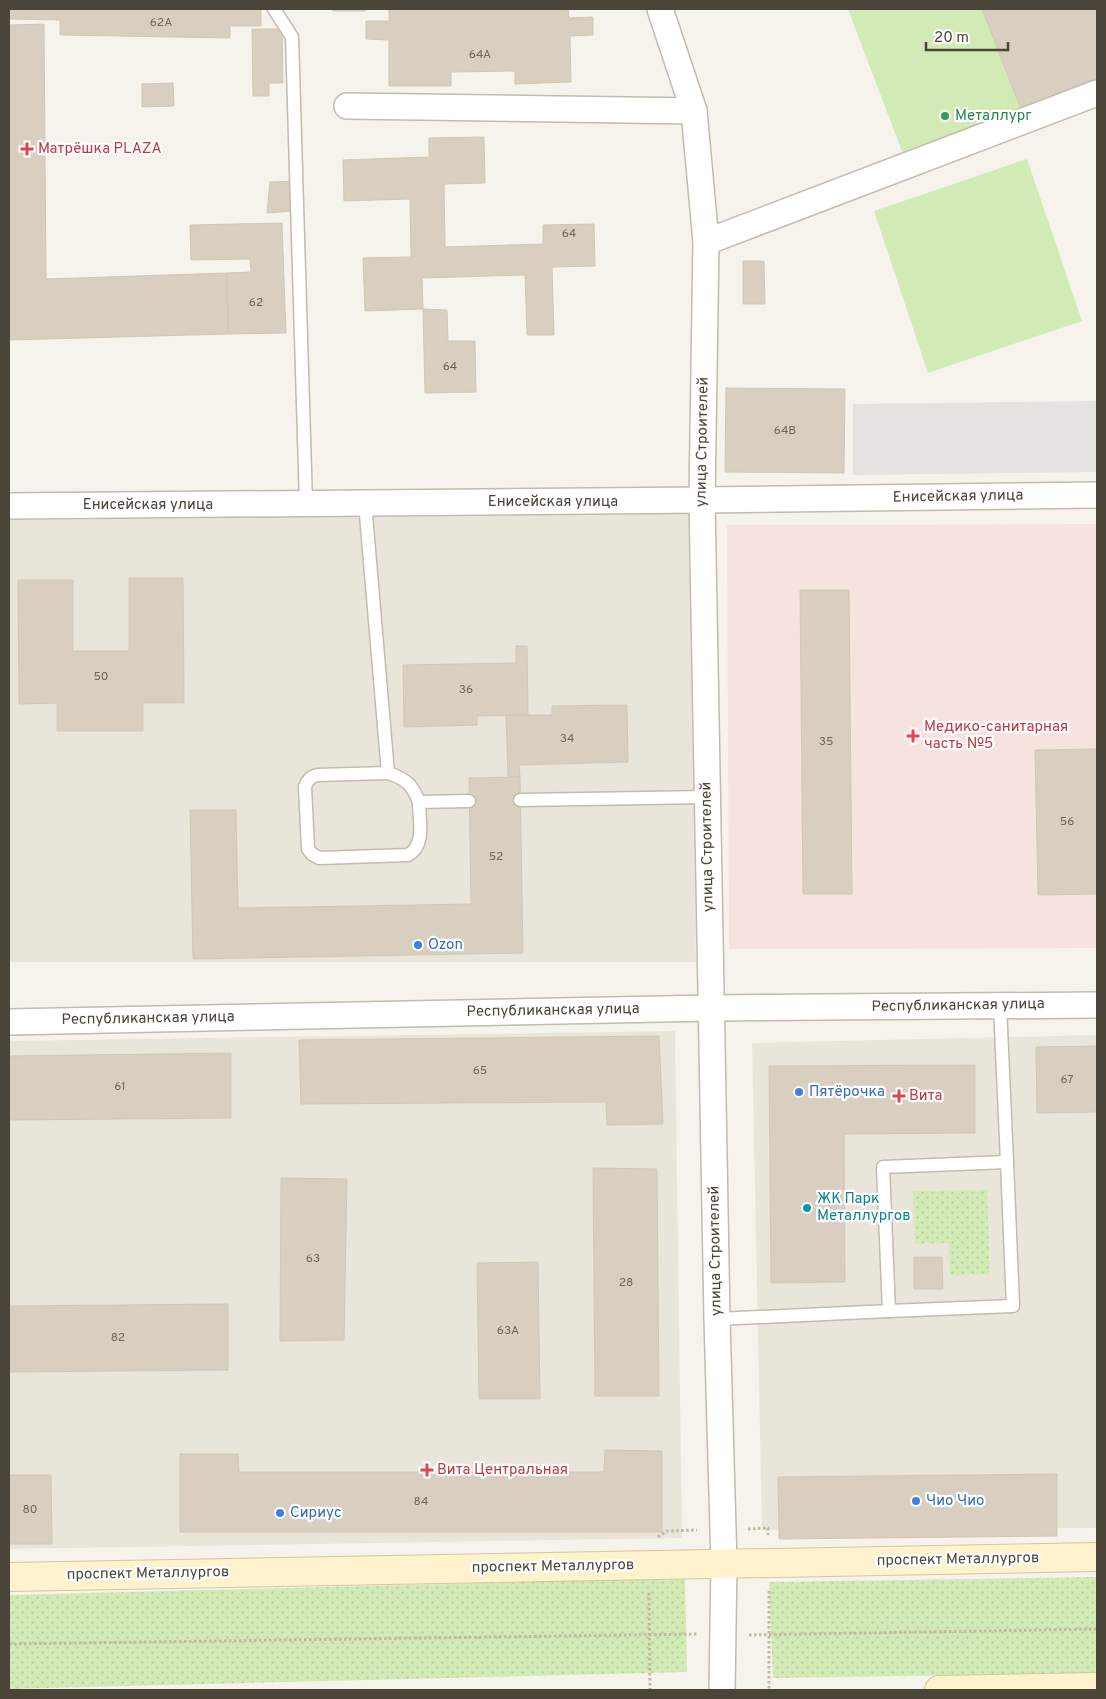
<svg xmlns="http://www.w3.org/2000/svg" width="1106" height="1699" font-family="Overpass,sans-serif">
	<defs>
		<pattern id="park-dots" width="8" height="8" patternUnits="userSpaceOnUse" patternTransform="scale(1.25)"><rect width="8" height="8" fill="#d2eab5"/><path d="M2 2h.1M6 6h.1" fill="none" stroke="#b6ca9c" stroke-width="1.8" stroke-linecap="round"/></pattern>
	</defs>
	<rect width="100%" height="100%" fill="#f6f3ec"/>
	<g fill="#eae5da">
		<polygon points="690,513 696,962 9,962 9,520"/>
		<polygon points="675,1031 682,1538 9,1549 9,1041"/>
		<polygon points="1097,1035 1097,1528 762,1530 752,1043"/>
	</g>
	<polygon fill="#f6e3e0" points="1097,524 1097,948 729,949 727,525"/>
	<g fill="#d2eab5">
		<polygon points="848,9 1097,9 1097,79 903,154"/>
		<polygon points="1027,159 1082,321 928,373 874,211"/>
	</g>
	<g fill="url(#park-dots)">
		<polygon points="987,1190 990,1274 950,1275 949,1243 915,1244 913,1191"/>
		<polygon points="1097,1577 1097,1673 773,1678 769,1582"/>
		<polygon points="685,1578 687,1672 9,1689 9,1595"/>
	</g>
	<polygon fill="#e5e3e0" points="1097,401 1097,472 853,475 853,404"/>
	<g fill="#d8cfc1" stroke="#d3c7b4">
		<polygon points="9,9 261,9 261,26 230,26 230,38 60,35 60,20 9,19"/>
		<rect x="333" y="9" width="32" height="2"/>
		<polygon points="389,9 568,9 569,18 593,17 593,35 570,36 571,82 515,84 515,71 451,72 451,86 389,86 389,40 366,39 366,21 389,21"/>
		<polygon points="982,9 1097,9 1097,94 1026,122"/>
		<polygon points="44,24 46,279 227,273 228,334 9,340 9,25"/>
		<polygon points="252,29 282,29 283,83 269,83 269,96 253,96"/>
		<polygon points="173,83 174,106 142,107 142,84"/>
		<polygon points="484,137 485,183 444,184 445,247 543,244 543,225 594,224 595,266 552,267 554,335 527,335 525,275 422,278 423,309 365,311 363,258 411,257 410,199 344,201 343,160 429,157 429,138"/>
		<polygon points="296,181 294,211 267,213 270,182"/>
		<polygon points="282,223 286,333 228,334 227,273 251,272 250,259 191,260 190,225"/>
		<polygon points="743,261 764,261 765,304 743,304"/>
		<polygon points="423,309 447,310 448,341 475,341 476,392 425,393"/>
		<polygon points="726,388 845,389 844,473 725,472"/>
		<polygon points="129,578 183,578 184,703 143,703 143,731 57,731 57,703 19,704 18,580 73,580 73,651 129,651"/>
		<polygon points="800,590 849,590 852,894 803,894"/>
		<polygon points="516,646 527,646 528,715 477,716 477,725 404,727 403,665 516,663"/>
		<polygon points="627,705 628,762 519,765 520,777 508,777 506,715 552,715 552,706"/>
		<polygon points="1097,749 1097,894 1038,895 1035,750"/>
		<polygon points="520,777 523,953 193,959 190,810 236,810 238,908 471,904 469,778"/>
		<polygon points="659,1036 663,1124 607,1125 606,1102 301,1104 299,1040"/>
		<polygon points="1097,1046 1097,1112 1037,1113 1036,1047"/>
		<polygon points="231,1053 231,1118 9,1120 9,1056"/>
		<polygon points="975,1065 975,1133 844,1134 845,1282 771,1283 769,1066"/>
		<polygon points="593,1168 657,1169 659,1396 595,1396"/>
		<polygon points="281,1178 347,1179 344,1340 280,1341"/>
		<polygon points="914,1257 942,1257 943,1289 914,1289"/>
		<polygon points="538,1262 540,1399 479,1399 477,1263"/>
		<polygon points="228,1304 228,1370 9,1372 9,1306"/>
		<polygon points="605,1450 662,1451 662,1532 180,1532 180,1454 238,1454 239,1472 604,1472"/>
		<polygon points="1057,1474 1057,1536 779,1539 778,1477"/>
		<polygon points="9,1475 51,1475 52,1544 9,1544"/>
	</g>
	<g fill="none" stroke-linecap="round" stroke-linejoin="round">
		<defs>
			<g id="lane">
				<polyline points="274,9 292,37 306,504"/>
				<polyline points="365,503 388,773"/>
				<polyline points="520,800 707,797"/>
				<path d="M419,802C412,784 406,779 388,773L317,775C310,777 307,780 305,787L308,849L312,854L319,858L408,855C426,845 419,820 419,802L469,801"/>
				<polyline points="889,1311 1013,1306 1007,1162"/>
				<polyline points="717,1319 889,1311 883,1167 1007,1162 1000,1005"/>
			</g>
			<g id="street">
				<polyline points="660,9 694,111 706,242 702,500 717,1319 724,1564 722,1690"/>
				<polyline points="347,106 694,111"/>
				<polyline points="706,242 1097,93"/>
				<polyline points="9,506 702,500 1097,495"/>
				<polyline points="9,1022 711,1008 1097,1005"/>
			</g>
			<g id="secondary">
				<polyline points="9,1577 1097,1557"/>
				<polyline points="939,1690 1097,1687"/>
			</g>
		</defs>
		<use href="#lane" stroke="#c2bbae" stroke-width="15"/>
		<use href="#street" stroke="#c2bbae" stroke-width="28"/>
		<use href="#secondary" stroke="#d6c79b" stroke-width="30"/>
		<g stroke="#c4b79f" stroke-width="3" stroke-dasharray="2.5 2.5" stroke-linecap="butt">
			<polyline points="748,1529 768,1528 768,1535"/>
			<polyline points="658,1537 667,1531 697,1530"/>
			<polyline points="769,1591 769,1690"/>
			<polyline points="649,1593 650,1690"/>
			<polyline points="749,1635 1097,1629"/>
			<polyline points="9,1644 698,1634"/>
		</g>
		<use href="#lane" stroke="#fff" stroke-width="12"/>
		<use href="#street" stroke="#fff" stroke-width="25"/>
		<use href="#secondary" stroke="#fff3cd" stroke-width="28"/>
	</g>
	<circle fill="#2e9e5b" stroke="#fff" stroke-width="2" cx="945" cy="116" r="5"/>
	<g fill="#e0444e" stroke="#fff" stroke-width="2">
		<path d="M24.5 141.5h5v5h5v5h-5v5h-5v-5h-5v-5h5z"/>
		<path d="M910.5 728.5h5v5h5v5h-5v5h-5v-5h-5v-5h5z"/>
		<path d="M896.5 1088.5h5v5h5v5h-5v5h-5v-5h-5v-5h5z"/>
		<path d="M424.5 1462.5h5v5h5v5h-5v5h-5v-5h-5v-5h5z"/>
	</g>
	<g fill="#3f7fe0" stroke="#fff" stroke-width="2">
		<circle cx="418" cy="945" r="5"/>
		<circle cx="799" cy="1092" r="5"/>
		<circle cx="916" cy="1501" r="5"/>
		<circle cx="280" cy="1513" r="5"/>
	</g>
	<circle fill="#0f9aa8" stroke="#fff" stroke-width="2" cx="807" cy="1208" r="5"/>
	<g text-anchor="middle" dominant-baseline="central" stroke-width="4.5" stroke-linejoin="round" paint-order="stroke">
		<g font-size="12" fill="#6e675b">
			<text x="161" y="23">62А</text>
			<text x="480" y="55">64А</text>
			<text x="569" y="234">64</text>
			<text x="256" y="303">62</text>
			<text x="450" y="367">64</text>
			<text x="785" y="431">64В</text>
			<text x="101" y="677">50</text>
			<text x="466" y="690">36</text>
			<text x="567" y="739">34</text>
			<text x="826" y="742">35</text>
			<text x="1067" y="822">56</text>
			<text x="496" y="857">52</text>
			<text x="480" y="1071">65</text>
			<text x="1067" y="1080">67</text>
			<text x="120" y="1087">61</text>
			<text x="313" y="1259">63</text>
			<text x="626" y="1283">28</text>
			<text x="508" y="1331">63А</text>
			<text x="118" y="1338">82</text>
			<text x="421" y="1502">84</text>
			<text x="30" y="1510">80</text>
		</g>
		<g font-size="15" fill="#27864d" stroke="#fff" text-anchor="start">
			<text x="955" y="116">Металлург</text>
		</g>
		<g font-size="15" fill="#be3a42" stroke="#fff" text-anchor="start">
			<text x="38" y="149">Матрёшка PLAZA</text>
			<text x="924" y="727">Медико-санитарная<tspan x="924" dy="17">часть №5</tspan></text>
			<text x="909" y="1096">Вита</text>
			<text x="437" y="1470">Вита Центральная</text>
		</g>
		<g font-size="15" fill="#4b4439" stroke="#fff">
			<text transform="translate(703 442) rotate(-89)">улица Строителей</text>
			<text transform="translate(958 497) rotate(-1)">Енисейская улица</text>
			<text x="553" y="502">Енисейская улица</text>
			<text x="148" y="505">Енисейская улица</text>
			<text transform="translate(708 847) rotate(-91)">улица Строителей</text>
			<text transform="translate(958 1006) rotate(-1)">Республиканская улица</text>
			<text transform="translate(553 1011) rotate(-1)">Республиканская улица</text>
			<text transform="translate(148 1019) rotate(-1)">Республиканская улица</text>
			<text transform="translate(716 1251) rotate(-91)">улица Строителей</text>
			<text transform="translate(958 1560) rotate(-1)">проспект Металлургов</text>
			<text transform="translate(553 1567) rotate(-1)">проспект Металлургов</text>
			<text transform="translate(148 1574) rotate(-1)">проспект Металлургов</text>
		</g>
		<g font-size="15" fill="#366cbe" stroke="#fff" text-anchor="start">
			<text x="428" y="945">Ozon</text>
			<text x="809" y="1092">Пятёрочка</text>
			<text x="926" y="1501">Чио Чио</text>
			<text x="290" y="1513">Сириус</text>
		</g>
		<g font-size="15" fill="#0d838f" stroke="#fff" text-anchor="start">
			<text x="817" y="1199">ЖК Парк<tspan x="817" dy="17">Металлургов</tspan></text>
		</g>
	</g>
	<rect width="1106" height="1699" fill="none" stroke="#4b4439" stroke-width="20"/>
	<path d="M926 42v8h82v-8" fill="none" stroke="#4b4439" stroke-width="2.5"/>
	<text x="934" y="42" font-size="15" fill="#4b4439" stroke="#ffffff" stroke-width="4" paint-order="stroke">20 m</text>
</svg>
